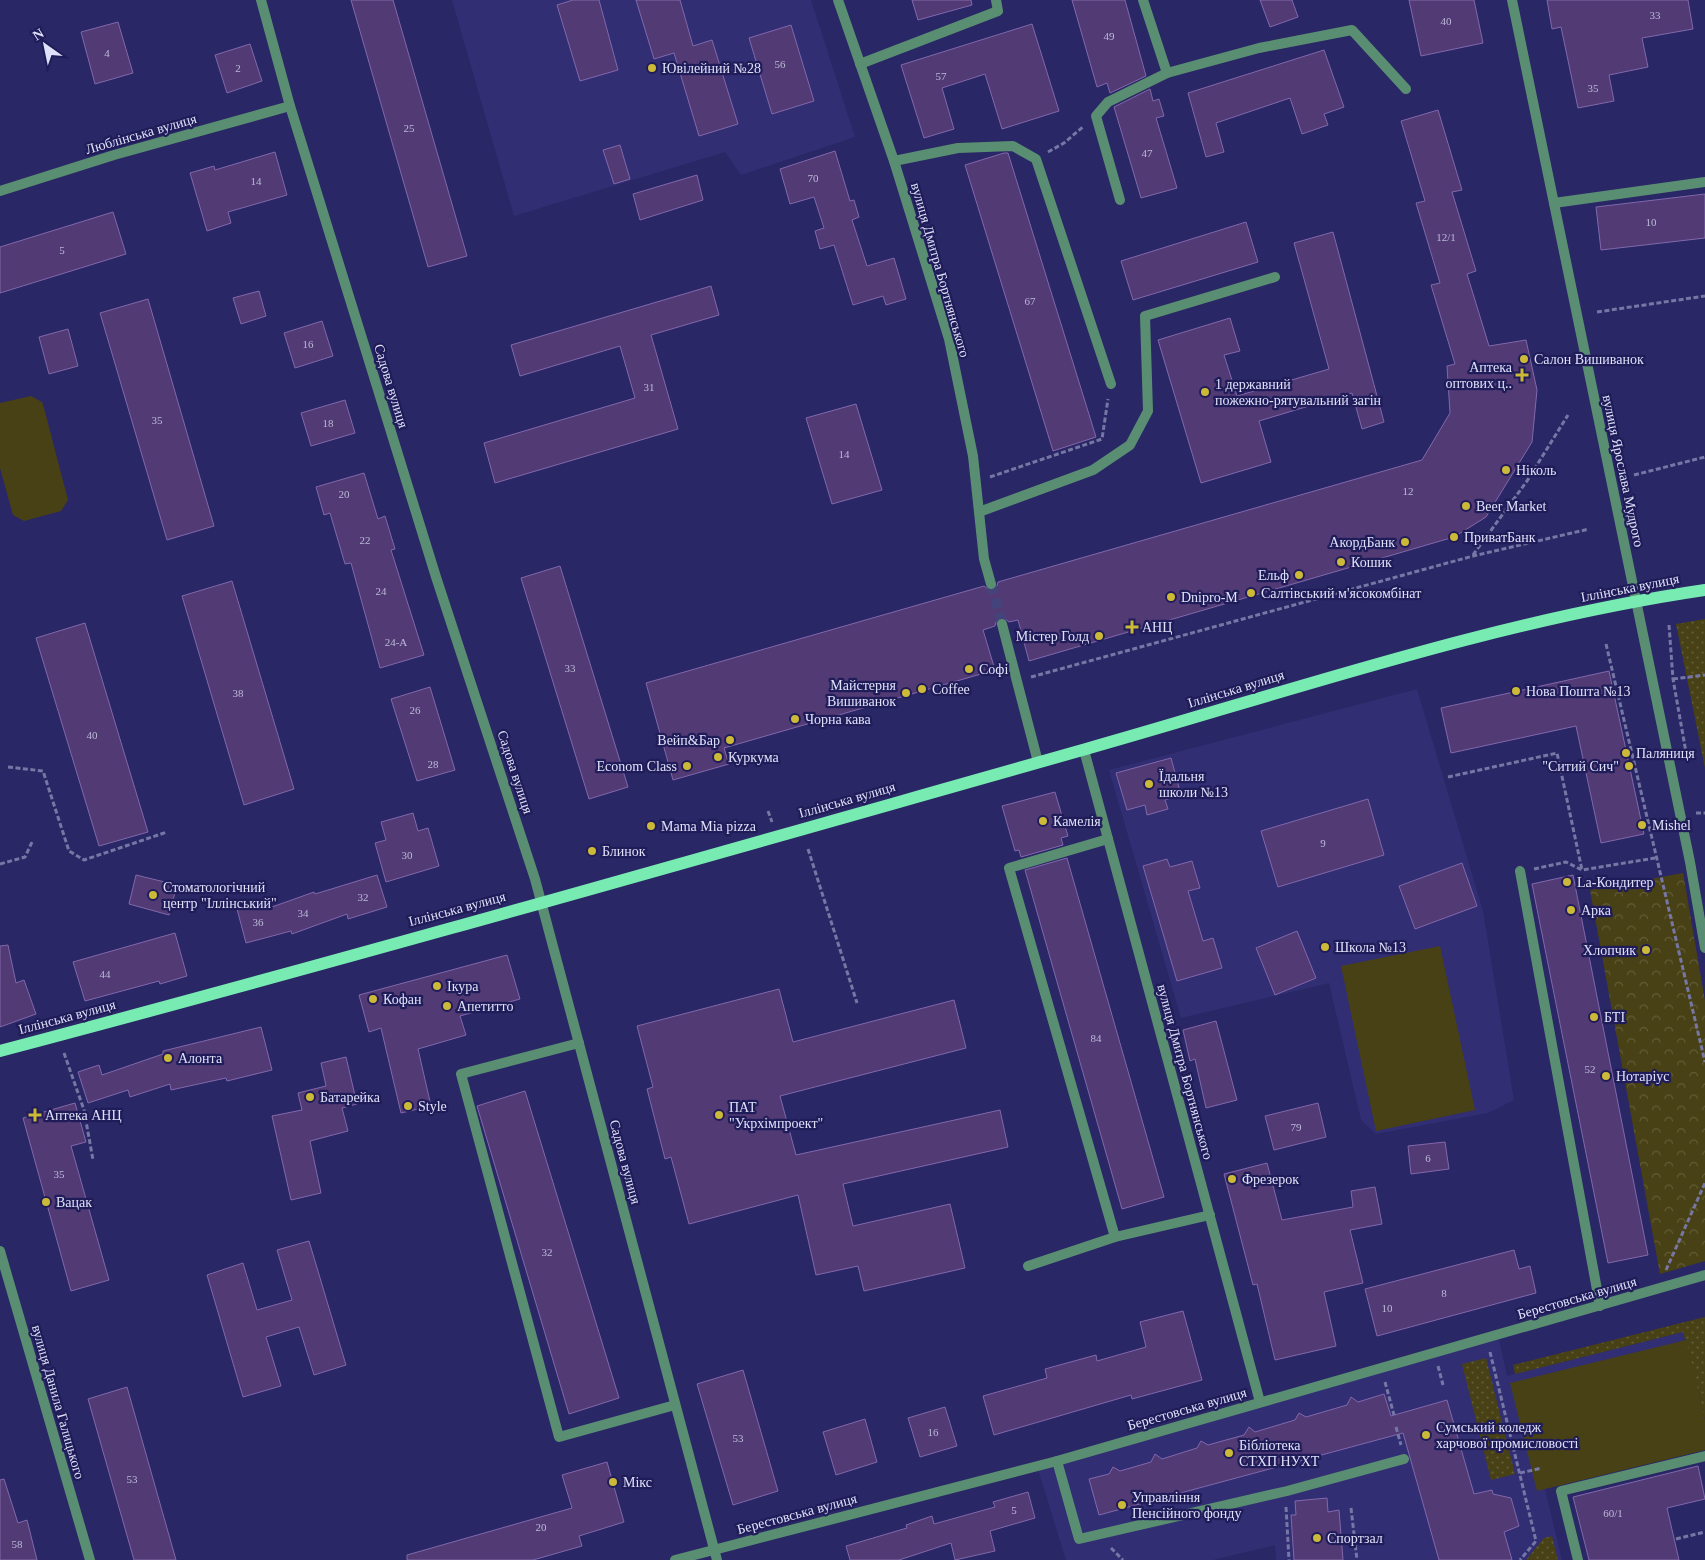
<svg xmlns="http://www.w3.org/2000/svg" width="1705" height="1560" font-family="Georgia,serif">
	<defs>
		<pattern id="grass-dots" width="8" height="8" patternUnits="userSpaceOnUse" patternTransform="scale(1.25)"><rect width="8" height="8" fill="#484115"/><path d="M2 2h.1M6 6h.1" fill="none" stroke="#625c38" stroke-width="1.8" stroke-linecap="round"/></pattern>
		<pattern id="forest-crowns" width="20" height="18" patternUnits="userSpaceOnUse" patternTransform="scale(1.25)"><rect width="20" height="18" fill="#484115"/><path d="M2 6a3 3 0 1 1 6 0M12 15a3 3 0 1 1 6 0" fill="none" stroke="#625c38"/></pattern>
	</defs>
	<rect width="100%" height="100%" fill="#292765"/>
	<g fill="#312e74">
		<polygon points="452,0 811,0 855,137 741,175 725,152 514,216"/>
		<polygon points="1417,689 1483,911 1514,1100 1488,1113 1376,1134 1361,1120 1329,983 1181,1018 1109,770"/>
		<polygon points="1683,1332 1705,1450 1545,1489 1562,1560 1276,1560 1275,1545 1213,1560 1066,1560 1037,1466 1498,1335 1507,1376"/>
	</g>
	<g fill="url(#grass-dots)">
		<polygon points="1705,619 1705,768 1676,624"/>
		<polygon points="1705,1317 1705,1420 1683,1332 1515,1374 1513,1365"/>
		<polygon points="1486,1358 1515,1474 1491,1480 1462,1364"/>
		<polygon points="1552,1536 1558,1560 1526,1560 1544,1538"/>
	</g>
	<polygon fill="url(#forest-crowns)" points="1683,873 1705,1001 1705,1261 1660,1274 1590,890"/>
	<g fill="#484115">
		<polygon points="31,396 42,402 44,408 68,500 61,511 24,521 13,515 0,468 0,403"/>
		<polygon points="1440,946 1475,1110 1376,1131 1341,966"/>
		<polygon points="1686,1340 1705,1420 1705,1450 1537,1491 1510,1383"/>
	</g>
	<g fill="#523b75" stroke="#8168ac">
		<polygon points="351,0 393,0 467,256 428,267"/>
		<polygon points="573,0 599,0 618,70 580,81 557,5"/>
		<polygon points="636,0 680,0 693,46 712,40 738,124 699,136 674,53 654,59"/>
		<polygon points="912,0 971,0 972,5 918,20"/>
		<polygon points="1072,0 1125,0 1146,76 1110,93 1107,83 1097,87"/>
		<polygon points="1260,0 1292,0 1298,17 1270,27"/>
		<polygon points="1409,0 1474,0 1483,43 1421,56"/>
		<polygon points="1547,0 1688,0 1693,29 1642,38 1648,67 1609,75 1614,101 1578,108 1561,27 1552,29"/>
		<polygon points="118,22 133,73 95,84 81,32"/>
		<polygon points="1032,24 1059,111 1002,129 985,74 942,88 954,129 924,138 901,65"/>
		<polygon points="791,25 814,101 772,114 749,38"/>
		<polygon points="250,44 262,81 227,93 215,55"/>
		<polygon points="1324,50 1344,107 1324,114 1328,125 1302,134 1290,98 1216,123 1224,152 1206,157 1188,93"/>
		<polygon points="1150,89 1153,101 1159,99 1164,116 1156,118 1177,188 1141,198 1114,107"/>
		<polygon points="1438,110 1462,190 1452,192 1476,271 1467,274 1489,346 1526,340 1537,390 1532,442 1486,517 1454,537 1029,661 1018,620 1009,622 1004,618 1000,618 996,622 995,626 983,630 995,670 724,748 729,764 673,780 646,683 984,586 989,590 993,590 997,586 998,582 1422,460 1450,413 1447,366 1455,364 1431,285 1440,283 1416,203 1425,201 1401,121"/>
		<polygon points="620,145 630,179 614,184 603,150"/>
		<polygon points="835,151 850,201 854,200 859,217 852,220 867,266 894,258 906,299 886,305 883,296 853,305 834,245 820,249 815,231 824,228 814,197 790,204 780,169"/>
		<polygon points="275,152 287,195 228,212 231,223 207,231 190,173 214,166 215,170"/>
		<polygon points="1004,153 1008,153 1096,437 1053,451 965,165"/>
		<polygon points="697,175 703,200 640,220 633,194"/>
		<polygon points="1705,194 1705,238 1601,250 1596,207"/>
		<polygon points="113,212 126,254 0,293 0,247"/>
		<polygon points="1246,222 1258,262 1133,300 1121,261"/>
		<polygon points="1333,232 1384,422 1362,429 1352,393 1259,421 1271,462 1201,483 1158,340 1230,318 1240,351 1224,355 1237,396 1329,369 1294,243"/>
		<polygon points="711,286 719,315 651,335 678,429 495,483 484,443 635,398 620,346 520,376 511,345"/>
		<polygon points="259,291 266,316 241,324 233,298"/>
		<polygon points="148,299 214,526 167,540 100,313"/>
		<polygon points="322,321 333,356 295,368 284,333"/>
		<polygon points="68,329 78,366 49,374 39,337"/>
		<polygon points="345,400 355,433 311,446 301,413"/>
		<polygon points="856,404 882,490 832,504 806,418"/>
		<polygon points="364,473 378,519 385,516 395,549 391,550 424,655 380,668 351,563 345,564 330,513 324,515 316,487"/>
		<polygon points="560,566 628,787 589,799 521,578"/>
		<polygon points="232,581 294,789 244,805 182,596"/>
		<polygon points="85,623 148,832 99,846 36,638"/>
		<polygon points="1609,671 1644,834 1601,843 1576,726 1451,753 1441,708"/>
		<polygon points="430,687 455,770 417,781 391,699"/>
		<polygon points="1171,758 1181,795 1165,800 1168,809 1147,815 1145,805 1127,810 1116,773"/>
		<polygon points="1055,792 1068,836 1061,838 1063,845 1021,857 1019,850 1015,851 1002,806"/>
		<polygon points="1368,799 1384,855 1278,887 1261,831"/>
		<polygon points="413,813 418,831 428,828 439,866 386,882 375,843 386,840 381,822"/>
		<polygon points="1067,858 1164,1197 1122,1209 1025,870"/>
		<polygon points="1167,859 1170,867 1192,861 1200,888 1188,891 1203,941 1213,938 1222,968 1177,981 1143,866"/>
		<polygon points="1462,863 1477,906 1415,929 1399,886"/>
		<polygon points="136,875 177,885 169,915 129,904"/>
		<polygon points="377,875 387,907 348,919 347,914 292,934 291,931 246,943 237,909 270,901 272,907 314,892 315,894"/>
		<polygon points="1573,875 1648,1255 1608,1263 1532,884"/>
		<polygon points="1297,931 1316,978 1275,995 1256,948"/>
		<polygon points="175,933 187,976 160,984 159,981 85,1001 73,962"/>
		<polygon points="8,945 16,983 24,980 36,1014 0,1027 0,946"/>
		<polygon points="507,955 520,999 460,1016 466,1035 418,1049 431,1106 401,1113 381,1028 369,1032 359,995"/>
		<polygon points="779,989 793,1042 954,1000 966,1048 780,1096 796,1155 1000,1110 1008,1147 843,1184 853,1226 950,1204 965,1268 864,1291 858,1266 816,1275 798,1195 689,1224 671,1157 665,1159 647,1089 653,1087 637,1026"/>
		<polygon points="1216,1021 1237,1100 1206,1108 1195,1059 1190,1061 1183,1030"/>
		<polygon points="261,1027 272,1070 227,1081 226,1078 171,1090 170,1084 130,1097 128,1090 88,1103 78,1072 99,1065 102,1075 163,1054 163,1051"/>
		<polygon points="346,1057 357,1104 342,1108 348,1131 310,1141 321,1193 291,1200 272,1116 302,1110 298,1093 326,1086 321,1063"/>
		<polygon points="525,1091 619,1398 569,1414 477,1106"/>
		<polygon points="75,1103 86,1142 71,1146 109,1280 71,1291 23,1118"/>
		<polygon points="1318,1103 1326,1137 1274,1150 1265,1116"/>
		<polygon points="1445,1142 1449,1169 1411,1174 1408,1146"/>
		<polygon points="1267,1163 1282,1220 1353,1207 1351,1191 1375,1187 1382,1224 1350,1230 1363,1283 1324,1292 1336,1346 1275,1360 1257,1284 1253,1285 1224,1174"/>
		<polygon points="309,1241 346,1365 314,1375 299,1327 266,1337 281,1386 243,1397 207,1275 243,1263 257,1310 292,1300 277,1250"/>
		<polygon points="1514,1250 1519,1269 1530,1266 1536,1293 1377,1336 1365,1289"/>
		<polygon points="1183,1311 1202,1380 1132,1399 1131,1395 994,1435 983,1396 1047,1378 1045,1369 1096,1355 1097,1361 1146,1347 1140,1322"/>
		<polygon points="743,1370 778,1491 733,1505 697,1384"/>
		<polygon points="127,1387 176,1560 134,1560 88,1399"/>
		<polygon points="1384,1394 1391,1416 1447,1400 1474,1494 1492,1490 1493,1494 1511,1498 1519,1526 1504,1532 1512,1560 1439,1560 1403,1433 1099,1515 1089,1479 1109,1474 1113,1467 1120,1471 1151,1462 1155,1454 1162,1459 1197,1448 1201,1441 1208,1445 1244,1435 1249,1427 1255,1432 1295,1420 1299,1413 1306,1417 1347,1405 1351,1397 1358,1402"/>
		<polygon points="945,1407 957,1446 920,1457 908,1418"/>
		<polygon points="865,1419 877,1462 836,1475 823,1432"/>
		<polygon points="607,1462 624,1522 579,1536 582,1546 533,1560 407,1560 407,1555 572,1508 562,1475"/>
		<polygon points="1698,1466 1705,1499 1667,1508 1679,1560 1589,1560 1573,1497"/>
		<polygon points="4,1479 18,1523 27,1520 37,1560 0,1560 0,1480"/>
		<polygon points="1028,1492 1035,1518 990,1531 995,1551 955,1560 951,1543 899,1560 850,1560 846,1546 907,1528 906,1525 932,1516 934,1524 995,1507 993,1502"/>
		<polygon points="1327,1498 1328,1512 1339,1510 1343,1560 1294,1560 1291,1515 1296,1515 1295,1501"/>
	</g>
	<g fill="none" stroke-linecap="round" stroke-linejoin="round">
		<polyline stroke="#44437b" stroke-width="10" stroke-dasharray="10 5" stroke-linecap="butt" points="991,584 1002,624"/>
		<g stroke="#7677a4" stroke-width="3" stroke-dasharray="5 2.5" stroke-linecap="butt">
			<polyline points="1048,152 1064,143 1084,126"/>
			<polyline points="1597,312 1705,296"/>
			<polyline points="1634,475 1705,457"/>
			<polyline points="990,477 1102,439 1108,399"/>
			<polyline points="1473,555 1527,481 1568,415"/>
			<polyline points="1669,625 1673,679 1687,758"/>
			<polyline points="1606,644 1705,1062"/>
			<polyline points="1031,677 1473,556 1589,529"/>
			<polyline points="1673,679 1705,675"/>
			<polyline points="8,767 43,771 69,851 84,860 167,832"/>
			<polyline points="1448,777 1557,753 1582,870"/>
			<polyline points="768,811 772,822"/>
			<polyline points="1696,813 1705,813"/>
			<polyline points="808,849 857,1003"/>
			<polyline points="0,864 25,857 32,842"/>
			<polyline points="1534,869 1566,862 1582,870 1655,858"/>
			<polyline points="64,1053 84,1110 93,1160"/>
			<polyline points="1666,1270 1705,1183"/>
			<polyline points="1490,1352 1536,1541 1520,1560"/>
			<polyline points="1438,1366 1443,1385"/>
			<polyline points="1385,1382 1394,1415"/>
			<polyline points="1396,1427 1401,1445"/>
			<polyline points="1520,1473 1542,1468"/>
			<polyline points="1286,1507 1289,1560"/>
			<polyline points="1351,1508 1357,1560"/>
			<polyline points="1676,1539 1705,1532"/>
			<polyline points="1111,1548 1123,1560"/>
		</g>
		<g stroke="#5a8e72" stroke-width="10">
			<polyline points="1143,0 1167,73 1259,48 1352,30 1406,89"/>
			<polyline points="860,64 998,11 996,0"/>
			<polyline points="894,161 958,148 1013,146 1036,159 1111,384"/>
			<polyline points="1120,200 1096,116 1108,102 1167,73"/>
			<polyline points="1554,203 1705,182"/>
			<polyline points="979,512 1093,470 1130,445 1148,411 1145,316 1275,277"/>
			<polyline points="1108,839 1009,868 1115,1237 1210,1215"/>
			<polyline points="1520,871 1600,1306"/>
			<polyline points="579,1043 461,1074 559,1437 675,1405"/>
			<polyline points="1028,1266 1115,1237"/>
			<polyline points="1057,1461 1079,1539 1287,1491 1404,1459"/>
			<polyline points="1578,1560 1561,1491 1705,1456"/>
		</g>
		<g stroke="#5a8e72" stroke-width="10">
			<polyline points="261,0 290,106 436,577 535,879 717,1560"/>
			<polyline points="838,0 894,161 949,339 973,456 984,559 991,584"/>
			<polyline points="1512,0 1690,862 1705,948"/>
			<polyline points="0,191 114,155 290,106"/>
			<polyline points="1002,624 1038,762"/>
			<polyline points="1084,750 1260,1402"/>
			<polyline points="0,1251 90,1560"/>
			<polyline points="675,1560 1057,1461 1705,1275"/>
		</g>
		<path stroke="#78ebb2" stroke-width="12" d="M0,1051C363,955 725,851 1086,749C1291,691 1494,621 1705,590"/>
	</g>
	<g fill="#cdb938" stroke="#201c59" stroke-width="2">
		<circle cx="652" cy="68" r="5"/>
		<circle cx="1524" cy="359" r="5"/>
		<path d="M1519.5 367.5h5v5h5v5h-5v5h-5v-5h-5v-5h5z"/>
		<circle cx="1205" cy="392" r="5"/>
		<circle cx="1506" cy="470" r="5"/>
		<circle cx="1466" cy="506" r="5"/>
		<circle cx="1454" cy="537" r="5"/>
		<circle cx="1405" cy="542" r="5"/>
		<circle cx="1341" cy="562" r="5"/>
		<circle cx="1299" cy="575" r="5"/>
		<circle cx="1251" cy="593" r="5"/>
		<circle cx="1171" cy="597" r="5"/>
		<path d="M1129.5 619.5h5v5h5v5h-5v5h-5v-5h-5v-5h5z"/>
		<circle cx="1099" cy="636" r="5"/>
		<circle cx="969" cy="669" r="5"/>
		<circle cx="922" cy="689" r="5"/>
		<circle cx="1516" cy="691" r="5"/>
		<circle cx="906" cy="693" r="5"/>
		<circle cx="795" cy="719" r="5"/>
		<circle cx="730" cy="740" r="5"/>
		<circle cx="1626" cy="753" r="5"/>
		<circle cx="718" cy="757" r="5"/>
		<circle cx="687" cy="766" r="5"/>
		<circle cx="1629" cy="766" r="5"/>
		<circle cx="1149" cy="784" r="5"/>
		<circle cx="1043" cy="821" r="5"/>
		<circle cx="1642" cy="825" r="5"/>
		<circle cx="651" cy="826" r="5"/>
		<circle cx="592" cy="851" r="5"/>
		<circle cx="1567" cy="882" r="5"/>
		<circle cx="153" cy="895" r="5"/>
		<circle cx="1571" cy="910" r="5"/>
		<circle cx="1325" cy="947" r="5"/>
		<circle cx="1646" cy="950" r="5"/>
		<circle cx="437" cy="986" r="5"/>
		<circle cx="373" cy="999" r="5"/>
		<circle cx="447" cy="1006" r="5"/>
		<circle cx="1594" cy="1017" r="5"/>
		<circle cx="168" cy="1058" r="5"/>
		<circle cx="1606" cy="1076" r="5"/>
		<circle cx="310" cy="1097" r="5"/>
		<circle cx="408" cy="1106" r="5"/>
		<path d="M32.5 1107.5h5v5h5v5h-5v5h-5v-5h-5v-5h5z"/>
		<circle cx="719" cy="1115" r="5"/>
		<circle cx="1232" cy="1179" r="5"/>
		<circle cx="46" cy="1202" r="5"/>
		<circle cx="1426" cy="1435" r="5"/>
		<circle cx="1229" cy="1453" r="5"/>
		<circle cx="613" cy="1482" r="5"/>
		<circle cx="1122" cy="1505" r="5"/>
		<circle cx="1317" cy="1538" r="5"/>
	</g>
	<g text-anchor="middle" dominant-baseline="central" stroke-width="4.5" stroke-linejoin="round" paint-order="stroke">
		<g font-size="11" fill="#bbb8d8">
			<text x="1655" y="15">33</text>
			<text x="1446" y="21">40</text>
			<text x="1109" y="36">49</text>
			<text x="107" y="53">4</text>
			<text x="780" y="64">56</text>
			<text x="238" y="68">2</text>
			<text x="941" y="76">57</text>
			<text x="1593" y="88">35</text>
			<text x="409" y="128">25</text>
			<text x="1147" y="153">47</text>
			<text x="813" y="178">70</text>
			<text x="256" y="181">14</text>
			<text x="1651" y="222">10</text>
			<text x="1446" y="237">12/1</text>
			<text x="62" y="250">5</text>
			<text x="1030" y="301">67</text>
			<text x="308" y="344">16</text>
			<text x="649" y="387">31</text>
			<text x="157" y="420">35</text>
			<text x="328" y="423">18</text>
			<text x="844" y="454">14</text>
			<text x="1408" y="491">12</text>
			<text x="344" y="494">20</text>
			<text x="365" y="540">22</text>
			<text x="381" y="591">24</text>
			<text x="396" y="642">24-А</text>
			<text x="570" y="668">33</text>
			<text x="238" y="693">38</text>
			<text x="415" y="710">26</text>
			<text x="92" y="735">40</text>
			<text x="433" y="764">28</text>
			<text x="1323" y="843">9</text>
			<text x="407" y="855">30</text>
			<text x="363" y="897">32</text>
			<text x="303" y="913">34</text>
			<text x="258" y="922">36</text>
			<text x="105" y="974">44</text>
			<text x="1096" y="1038">84</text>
			<text x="1590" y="1069">52</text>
			<text x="1296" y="1127">79</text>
			<text x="1428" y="1158">6</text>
			<text x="59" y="1174">35</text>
			<text x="547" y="1252">32</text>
			<text x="1444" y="1293">8</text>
			<text x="1387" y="1308">10</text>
			<text x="933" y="1432">16</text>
			<text x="738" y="1438">53</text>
			<text x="132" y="1479">53</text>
			<text x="1014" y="1510">5</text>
			<text x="1613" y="1513">60/1</text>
			<text x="541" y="1527">20</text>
			<text x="17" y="1544">58</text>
		</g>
		<g font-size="14" fill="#dee1f9" stroke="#201c59" text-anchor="start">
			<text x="662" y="68">Ювілейний №28</text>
			<text x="1534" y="359">Салон Вишиванок</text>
			<text x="1512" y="367" text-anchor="end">Аптека<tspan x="1512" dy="16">оптових ц..</tspan></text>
			<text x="1215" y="384">1 державний<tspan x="1215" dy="16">пожежно-рятувальний загін</tspan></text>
			<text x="1516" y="470">Ніколь</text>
			<text x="1476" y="506">Beer Market</text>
			<text x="1464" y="537">ПриватБанк</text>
			<text x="1395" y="542" text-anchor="end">АкордБанк</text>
			<text x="1351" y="562">Кошик</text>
			<text x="1289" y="575" text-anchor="end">Ельф</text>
			<text x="1261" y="593">Салтівський м'ясокомбінат</text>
			<text x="1181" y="597">Dnipro-M</text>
			<text x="1142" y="627">АНЦ</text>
			<text x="1089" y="636" text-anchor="end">Містер Голд</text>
			<text x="979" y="669">Софі</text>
			<text x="896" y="685" text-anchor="end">Майстерня<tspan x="896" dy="16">Вишиванок</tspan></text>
			<text x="932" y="689">Coffee</text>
			<text x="1526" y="691">Нова Пошта №13</text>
			<text x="805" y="719">Чорна кава</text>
			<text x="720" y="740" text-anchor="end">Вейп&amp;Бар</text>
			<text x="1636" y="753">Паляниця</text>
			<text x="728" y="757">Куркума</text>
			<text x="677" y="766" text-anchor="end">Econom Class</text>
			<text x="1619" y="766" text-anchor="end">"Ситий Сич"</text>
			<text x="1159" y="776">Їдальня<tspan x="1159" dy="16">школи №13</tspan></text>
			<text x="1053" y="821">Камелія</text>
			<text x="1652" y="825">Mishel</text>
			<text x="661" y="826">Mama Mia pizza</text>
			<text x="602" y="851">Блинок</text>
			<text x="1577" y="882">La-Кондитер</text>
			<text x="163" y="887">Стоматологічний<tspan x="163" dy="16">центр "Іллінський"</tspan></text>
			<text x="1581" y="910">Арка</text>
			<text x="1335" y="947">Школа №13</text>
			<text x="1636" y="950" text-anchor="end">Хлопчик</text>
			<text x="447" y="986">Ікура</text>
			<text x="383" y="999">Кофан</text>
			<text x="457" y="1006">Апетитто</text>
			<text x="1604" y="1017">БТІ</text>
			<text x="178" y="1058">Алонта</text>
			<text x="1616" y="1076">Нотаріус</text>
			<text x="320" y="1097">Батарейка</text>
			<text x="418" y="1106">Style</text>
			<text x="729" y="1107">ПАТ<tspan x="729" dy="16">"Укрхімпроект"</tspan></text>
			<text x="45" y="1115">Аптека АНЦ</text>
			<text x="1242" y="1179">Фрезерок</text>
			<text x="56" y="1202">Вацак</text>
			<text x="1436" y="1427">Сумський коледж<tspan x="1436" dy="16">харчової промисловості</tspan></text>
			<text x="1239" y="1445">Бібліотека<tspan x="1239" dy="16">СТХП НУХТ</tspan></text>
			<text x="623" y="1482">Мікс</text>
			<text x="1132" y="1497">Управління<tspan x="1132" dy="16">Пенсійного фонду</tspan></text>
			<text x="1327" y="1538">Спортзал</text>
		</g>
		<g font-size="14" fill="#dee1f9" stroke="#201c59">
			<text transform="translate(141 134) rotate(-16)">Люблінська вулиця</text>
			<text transform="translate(940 270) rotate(74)">вулиця Дмитра Бортнянського</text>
			<text transform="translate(391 386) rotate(73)">Садова вулиця</text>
			<text transform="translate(1623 471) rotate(78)">вулиця Ярослава Мудрого</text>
			<text transform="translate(1630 588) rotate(-11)">Іллінська вулиця</text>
			<text transform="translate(1236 689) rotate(-17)">Іллінська вулиця</text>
			<text transform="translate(515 772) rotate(72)">Садова вулиця</text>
			<text transform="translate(847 800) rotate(-16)">Іллінська вулиця</text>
			<text transform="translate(457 909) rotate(-15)">Іллінська вулиця</text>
			<text transform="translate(67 1017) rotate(-15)">Іллінська вулиця</text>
			<text transform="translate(1185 1072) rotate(75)">вулиця Дмитра Бортнянського</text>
			<text transform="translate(625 1162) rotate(75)">Садова вулиця</text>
			<text transform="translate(1577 1298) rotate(-16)">Берестовська вулиця</text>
			<text transform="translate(58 1402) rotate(74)">вулиця Данила Галицького</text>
			<text transform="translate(1187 1409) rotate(-16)">Берестовська вулиця</text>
			<text transform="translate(797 1514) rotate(-15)">Берестовська вулиця</text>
		</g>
	</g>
	<g transform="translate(45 45) rotate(327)" stroke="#201c59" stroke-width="4" paint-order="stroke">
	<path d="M0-4L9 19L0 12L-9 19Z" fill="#dee1f9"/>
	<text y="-8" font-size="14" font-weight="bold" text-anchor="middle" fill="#dee1f9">N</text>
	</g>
</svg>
